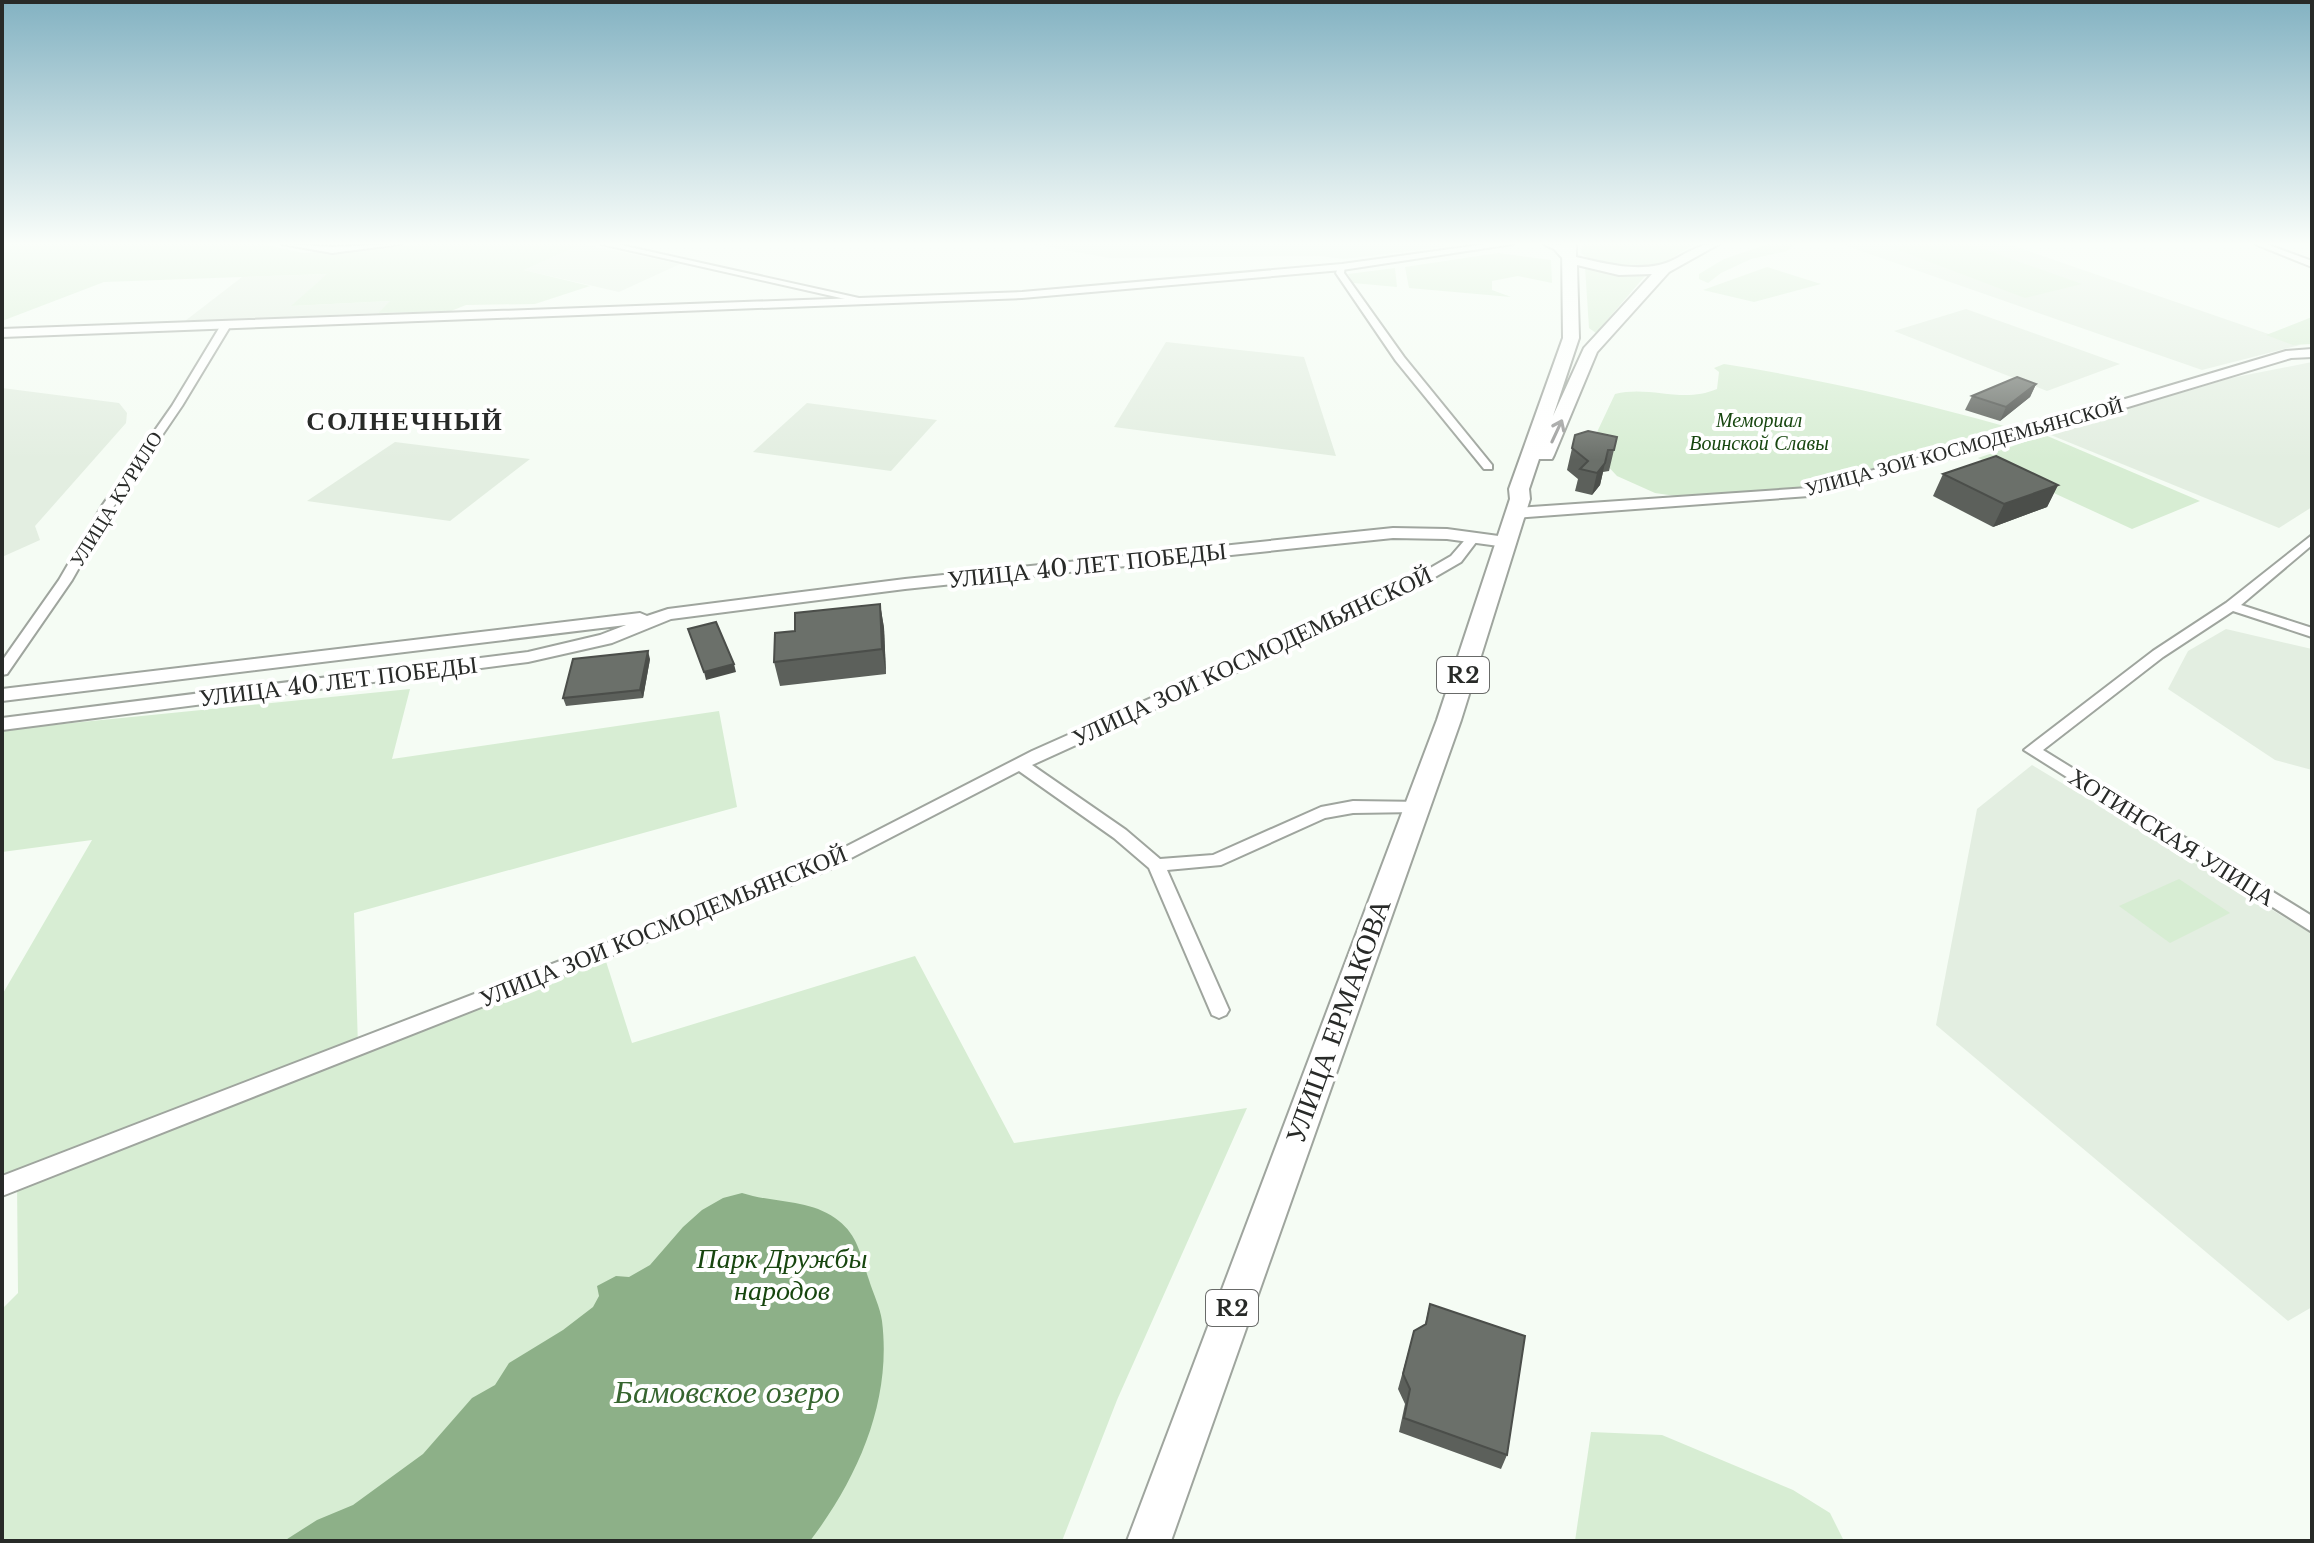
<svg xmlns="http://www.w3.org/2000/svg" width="2314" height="1543" font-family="'Libre Baskerville',serif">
	<rect width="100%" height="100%" fill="#f5fcf4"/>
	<g fill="#e3eee1">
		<polygon points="582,244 680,264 619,292 524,270"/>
		<polygon points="1034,244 1445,244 1442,247 1344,259 1319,256 1109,258"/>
		<polygon points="1841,244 2008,244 2300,345 2202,370"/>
		<polygon points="328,274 292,306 391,301 378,313 185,321 242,277"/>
		<polygon points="1966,309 2120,364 2047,391 1894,331"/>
		<polygon points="1166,342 1304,357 1336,456 1114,427"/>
		<polygon points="2312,362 2312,507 2279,528 2046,433 2231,378"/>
		<polygon points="2,388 119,403 127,413 126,423 35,526 40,540 2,557"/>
		<polygon points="807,403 937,420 891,471 753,452"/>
		<polygon points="395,442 530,459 450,521 307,501"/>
		<polygon points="2226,629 2312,649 2312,770 2275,760 2168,689 2188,651"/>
		<polygon points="2032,765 2312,934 2312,1307 2288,1321 1936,1025 1977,809"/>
	</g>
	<g fill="#d7edd3">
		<polygon points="2,244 263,244 303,253 421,244 582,244 524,270 590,286 535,304 466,305 451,311 378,313 390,301 291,306 327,274 104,282 2,321"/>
		<path d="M1582,244H1695C1682,251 1669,261 1655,267C1641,273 1592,265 1581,253Z"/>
		<polygon points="1768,244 1795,244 1787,251 1751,259 1721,273 1708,283 1699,279 1699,274 1724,259"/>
		<polygon points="1882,244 1969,244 2082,284 2025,298"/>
		<polygon points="1498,253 1551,260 1552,283 1518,276 1492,281 1492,290 1511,297 1409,288 1405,267"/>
		<polygon points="1585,267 1645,276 1596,333 1589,328"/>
		<polygon points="1767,267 1821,284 1754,302 1703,290"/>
		<polygon points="1395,268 1397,287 1353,283 1348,274"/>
		<polygon points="2312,317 2312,344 2293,345 2266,335"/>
		<path d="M1724,364C1819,379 1912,400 2004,426L1808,489L1689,498L1655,493L1617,476L1590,447L1615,394C1650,385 1682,404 1717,389L1719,372L1714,368Z"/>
		<polygon points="2045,435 2200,501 2132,529 1978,458"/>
		<polygon points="410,689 392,759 719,711 737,807 354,913 358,1047 603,952 632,1043 915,956 1014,1143 1247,1108 1117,1400 1062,1541 2,1541 2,1309 18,1293 17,1181 2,1186 2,995 92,840 2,852 2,730"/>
		<polygon points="2179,879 2230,913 2170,943 2119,906"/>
		<polygon points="1591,1432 1662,1435 1793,1490 1830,1513 1844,1541 1575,1541"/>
	</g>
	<path fill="#8db088" d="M742,1193C773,1203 808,1199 835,1218C858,1234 860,1254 869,1280C873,1293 880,1307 882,1321C892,1401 858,1478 810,1541H284L317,1520L353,1505L423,1454L472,1398L495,1385L509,1363L563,1330L593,1307L599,1296L597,1286L616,1276L629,1277L650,1265L683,1227L702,1210L723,1198Z"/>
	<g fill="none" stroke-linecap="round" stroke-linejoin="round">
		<defs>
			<g id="minor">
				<polygon points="282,244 332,247 401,244 332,253"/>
				<polygon points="601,244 616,244 868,300 863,303"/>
				<polygon points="2255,244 2266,244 2312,261 2312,267"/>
				<polygon points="1339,265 1345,265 1344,273 1404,357 1492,465 1492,469 1484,469 1396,361 1336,273"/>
				<polygon points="226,322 231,325 182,406 114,506 72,580 7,674 2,675 2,661 59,580 102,506 172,406 221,325"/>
				<polygon points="1474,533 1480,537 1461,562 1397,599 1032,765 1126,830 1160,859 1213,855 1321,807 1353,801 1424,802 1426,806 1418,812 1353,813 1325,818 1221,865 1167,870 1229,1010 1226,1015 1219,1018 1212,1015 1149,868 1114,838 1019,771 826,871 2,1196 2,1176 814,863 1032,751 1387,593 1451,556 1470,534"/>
				<polygon points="2312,535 2312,545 2241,605 2312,628 2312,637 2233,611 2163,657 2043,750 2312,916 2312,932 2024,750 2153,651 2226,603"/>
			</g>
			<g id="tertiary">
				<polygon points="1487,244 1513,244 1342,270 1022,298 2,337 2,329 1022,292 1342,264"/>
				<polygon points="1543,244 1562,245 1574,259 1565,261 1554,249"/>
				<polygon points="2312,349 2312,357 2291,358 2048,431 1809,496 1515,518 1507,513 1515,508 1808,488 2038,425 2286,351"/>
				<polygon points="1393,528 1447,529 1506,537 1514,542 1506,547 1447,539 1393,538 905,589 671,619 612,643 528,662 2,730 2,718 528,652 600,635 626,625 2,701 2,689 640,613 647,616 668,609 905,579"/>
			</g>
			<path id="primary" d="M1562,244H1576V257C1603,263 1631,271 1659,265C1682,260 1692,243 1719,244L1669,272L1597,352L1554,455L1552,459H1539L1529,489L1530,499L1461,720L1171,1541H1127L1437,720L1510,499L1509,489L1563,338ZM1577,265L1619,275L1652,274L1584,348L1553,416L1579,338Z"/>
		</defs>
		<use href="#minor" stroke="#9fa59e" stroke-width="4"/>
		<use href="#tertiary" stroke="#9fa59e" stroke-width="4"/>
		<use href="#primary" stroke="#9fa59e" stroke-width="4"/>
		<use href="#minor" fill="#fff" fill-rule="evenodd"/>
		<use href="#tertiary" fill="#fff" fill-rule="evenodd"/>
		<use href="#primary" fill="#fff" fill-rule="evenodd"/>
	</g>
	<g fill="#5c605b">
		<polygon points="2036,384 2030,397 2000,421 1965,410 1972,396"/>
		<polygon points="1575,435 1617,437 1609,471 1603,472 1600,485 1592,495 1575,491 1578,479 1567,470"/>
		<polygon points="1943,474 2058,485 2047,507 1993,527 1933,496"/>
		<polygon points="880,604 884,628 886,674 780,686 774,662 795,631"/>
		<polygon points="650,659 643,698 566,706 563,698"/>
		<polygon points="1430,1304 1507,1455 1501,1469 1399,1432 1405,1404 1398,1389 1414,1331 1425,1324"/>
	</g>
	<g fill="#4b4e4a">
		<polygon points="2036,384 2030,397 2000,421 2006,407"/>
		<polygon points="1605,463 1600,485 1592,495 1597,473"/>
		<polygon points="2058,485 2047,507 1993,527 2004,504"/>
		<polygon points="880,604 884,628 886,674 882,649"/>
		<polygon points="648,651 650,659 643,698 640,690"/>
		<polygon points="734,664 736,672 706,680 704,672"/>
	</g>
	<g fill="#6b706a" stroke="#4b4e4a" stroke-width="2">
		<polygon points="2017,377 2036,384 2006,407 1972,396"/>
		<polygon points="1588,431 1617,437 1614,450 1608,450 1605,463 1597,473 1580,469 1588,461 1572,448 1575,435"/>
		<polygon points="1996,456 2058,485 2004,504 1943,474"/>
		<polygon points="880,604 882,649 774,662 775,633 795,631 795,613"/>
		<polygon points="716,622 734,664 704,672 688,629"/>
		<polygon points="648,651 640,690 563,698 573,659"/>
		<polygon points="1430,1304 1525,1336 1507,1455 1404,1418 1410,1389 1403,1374 1414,1331 1426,1324"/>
	</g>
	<defs><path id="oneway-shaft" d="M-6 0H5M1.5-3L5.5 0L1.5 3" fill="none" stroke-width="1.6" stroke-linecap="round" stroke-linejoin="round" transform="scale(2)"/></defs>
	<use stroke="#9e9f9e" href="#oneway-shaft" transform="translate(1557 431) rotate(-65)"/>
	<linearGradient id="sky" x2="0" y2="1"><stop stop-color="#83b2c2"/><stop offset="0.53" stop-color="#fafefa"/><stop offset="1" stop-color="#fafefa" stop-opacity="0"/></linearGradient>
	<rect width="2314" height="460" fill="url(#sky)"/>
	<g text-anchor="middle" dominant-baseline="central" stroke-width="8" stroke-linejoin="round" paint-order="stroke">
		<g font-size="20" font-style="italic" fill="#17460f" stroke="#fff">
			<text x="1759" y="420">Мемориал<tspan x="1759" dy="23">Воинской Славы</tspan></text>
		</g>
		<g font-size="20" fill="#282a28" stroke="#fff">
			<text transform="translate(1964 447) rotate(-15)">УЛИЦА ЗОИ КОСМОДЕМЬЯНСКОЙ</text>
			<text transform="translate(116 499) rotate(-58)">УЛИЦА КУРИЛО</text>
		</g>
		<g fill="#fff" stroke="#686a68" stroke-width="2">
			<rect x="1437" y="657" width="52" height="36" rx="6"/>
			<rect x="1206" y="1290" width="52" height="36" rx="6"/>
		</g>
		<g font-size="22" font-weight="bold" fill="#282a28">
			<text x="1463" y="675">R2</text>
			<text x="1232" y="1308">R2</text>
		</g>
		<g font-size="24" fill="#282a28" stroke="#fff">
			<text transform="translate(1087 565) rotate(-6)">УЛИЦА 40 ЛЕТ ПОБЕДЫ</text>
			<text transform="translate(1252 656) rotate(-25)">УЛИЦА ЗОИ КОСМОДЕМЬЯНСКОЙ</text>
			<text transform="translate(338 681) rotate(-7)">УЛИЦА 40 ЛЕТ ПОБЕДЫ</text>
			<text transform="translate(2172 837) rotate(32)">ХОТИНСКАЯ УЛИЦА</text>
			<text transform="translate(663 926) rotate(-22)">УЛИЦА ЗОИ КОСМОДЕМЬЯНСКОЙ</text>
		</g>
		<g font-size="26" font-weight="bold" letter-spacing="2" fill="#282a28" stroke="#fff">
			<text x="405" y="421">СОЛНЕЧНЫЙ</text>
		</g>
		<g font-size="28" fill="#282a28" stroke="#fff">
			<text transform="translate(1338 1021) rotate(-70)">УЛИЦА ЕРМАКОВА</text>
		</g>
		<g font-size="28" font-style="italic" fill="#17460f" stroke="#fff">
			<text x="782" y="1258">Парк Дружбы<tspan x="782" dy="32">народов</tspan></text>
		</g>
		<g font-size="32" font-style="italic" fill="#36652f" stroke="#fff">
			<text x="727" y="1392">Бамовское озеро</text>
		</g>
	</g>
	<rect width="2314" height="1543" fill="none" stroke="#282a28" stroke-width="8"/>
</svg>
